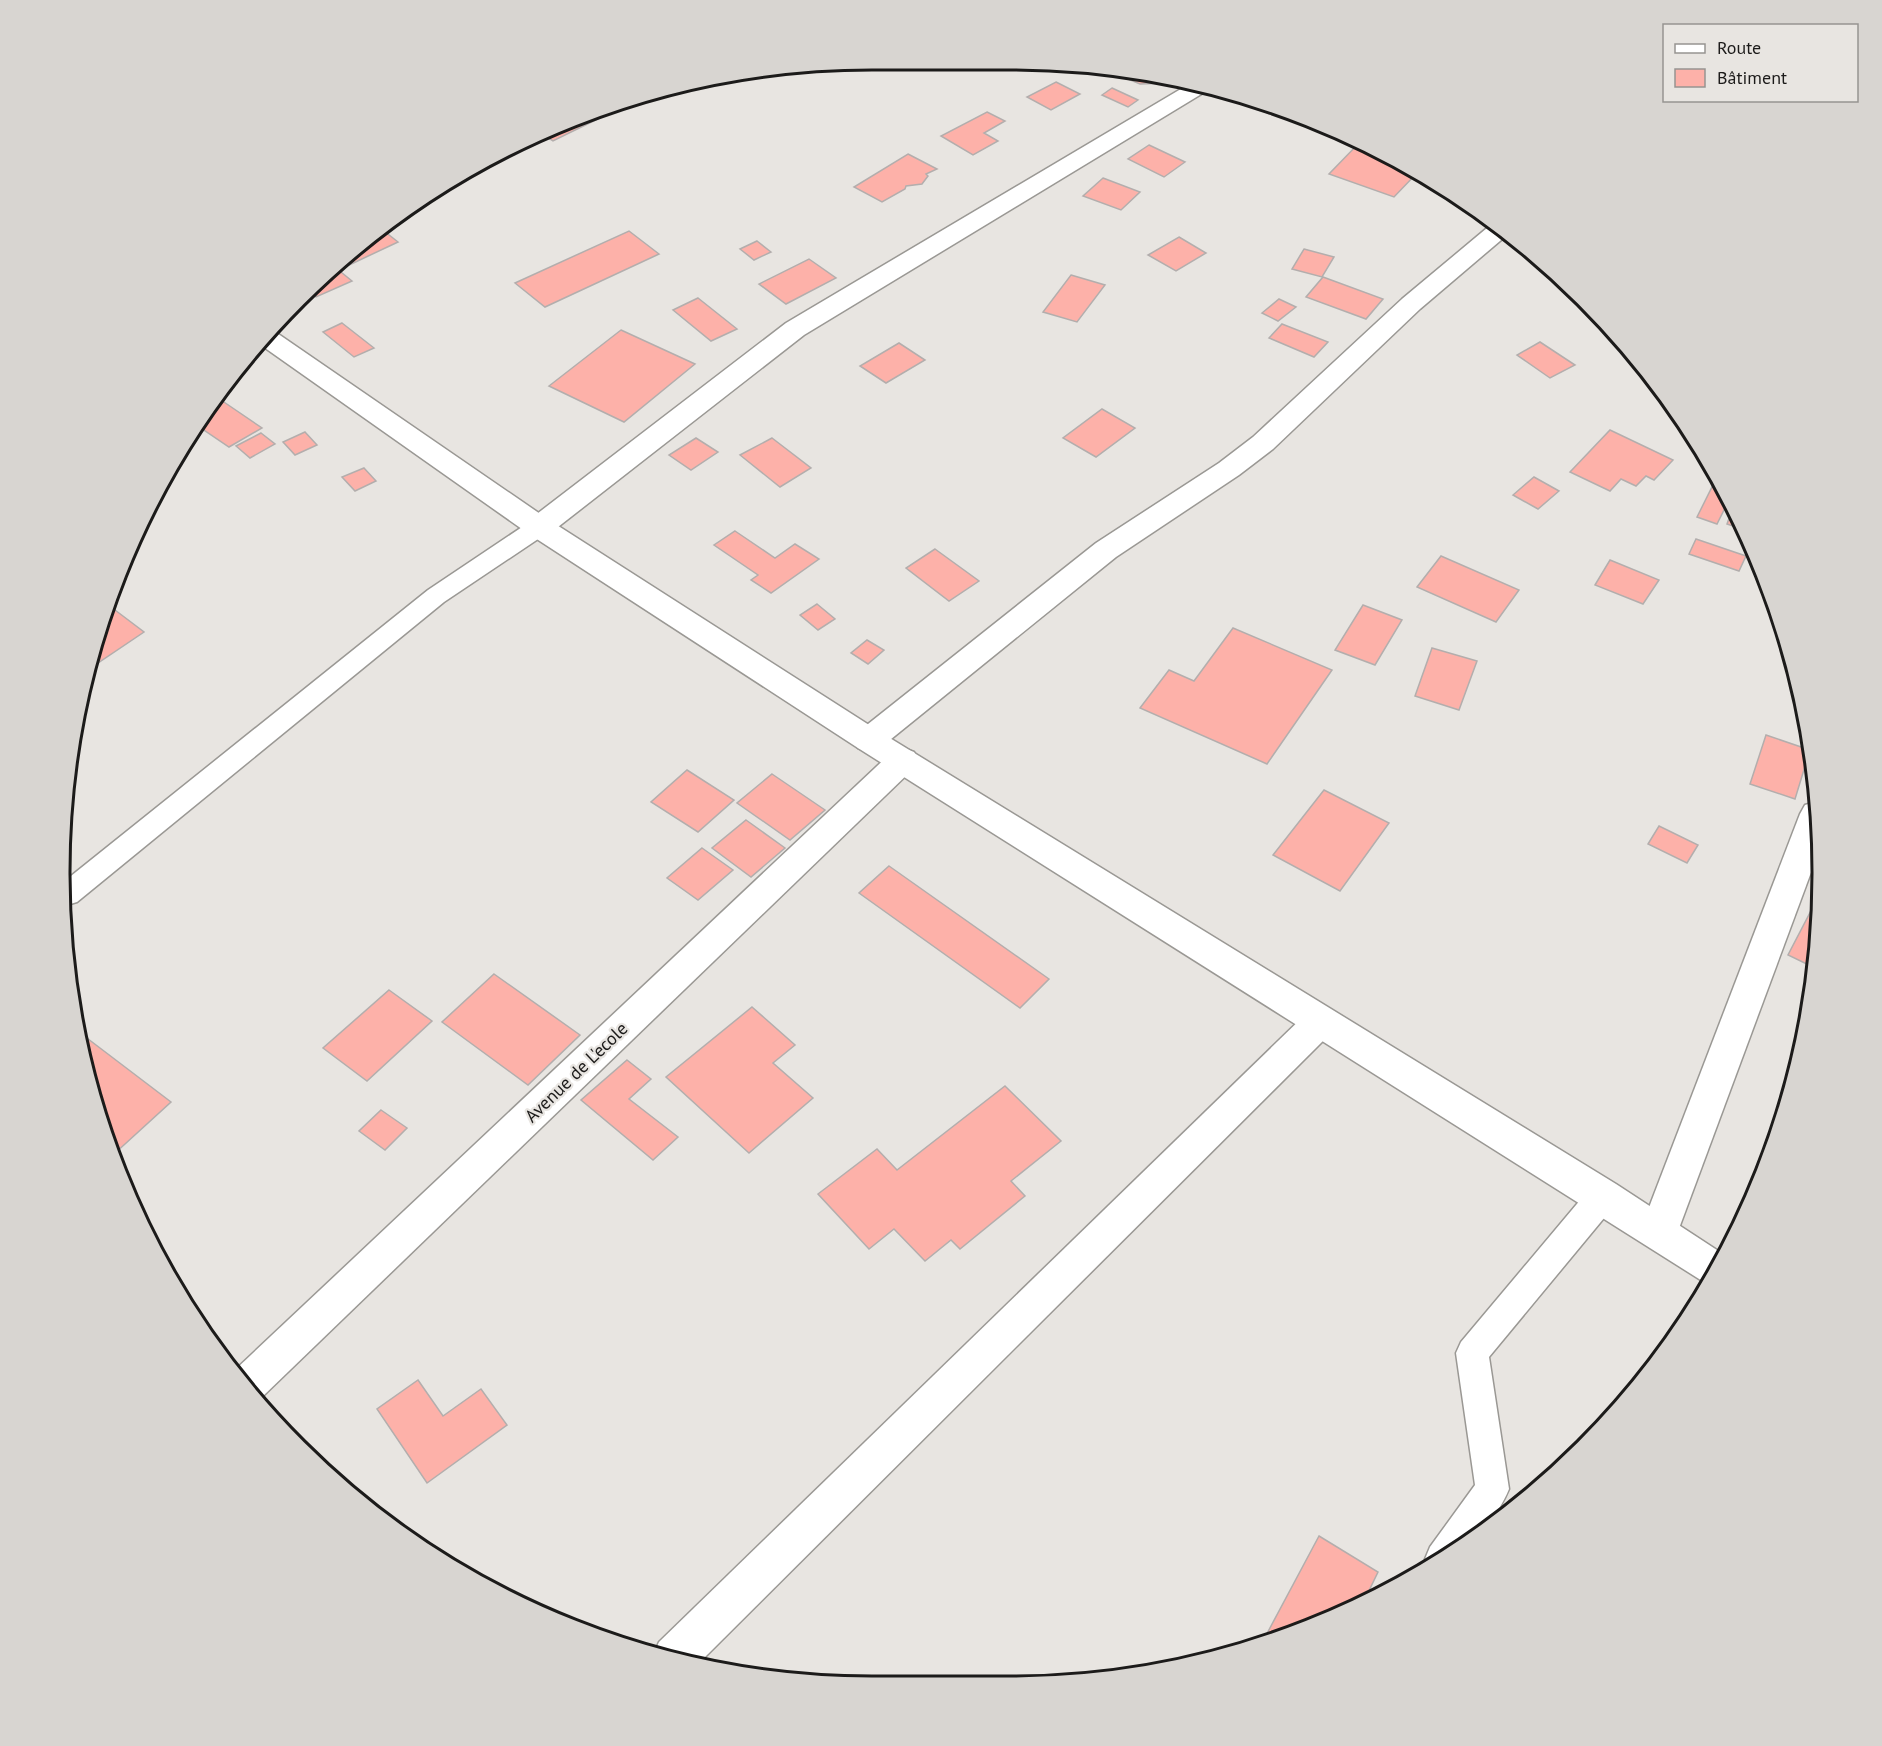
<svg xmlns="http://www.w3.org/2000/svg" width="1882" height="1746" font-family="'PT Sans',sans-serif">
	<rect width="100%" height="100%" fill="#e8e5e1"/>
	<g fill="#fdb1a9" stroke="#b3aead" stroke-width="1.5">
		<polygon points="1104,69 1172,80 1167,83 1140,84"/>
		<polygon points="1056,82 1080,94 1051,110 1027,97"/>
		<polygon points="1112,88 1138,100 1128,107 1102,95"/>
		<polygon points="1239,95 1277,109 1269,114 1236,97"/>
		<polygon points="614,111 553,141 542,134 613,110"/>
		<polygon points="1281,111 1331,130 1326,133"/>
		<polygon points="987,112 1005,121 984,133 998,141 973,155 941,136"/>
		<polygon points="1358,144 1385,154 1418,172 1394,197 1329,174"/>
		<polygon points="1149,145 1185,162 1164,177 1128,159"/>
		<polygon points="908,154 937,169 926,174 928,176 922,184 906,186 905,189 882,202 854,187"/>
		<polygon points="1103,178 1140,192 1121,210 1083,196"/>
		<polygon points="379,227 398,242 347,266 342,261"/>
		<polygon points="629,231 659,254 545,307 515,283"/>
		<polygon points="1179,237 1206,253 1176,271 1148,255"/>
		<polygon points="757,241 771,252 754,260 740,249"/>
		<polygon points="1304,249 1334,257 1322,277 1292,269"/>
		<polygon points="809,259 836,278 786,304 759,284"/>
		<polygon points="336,268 352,281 316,297 310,292"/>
		<polygon points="1071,275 1105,285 1077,322 1043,312"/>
		<polygon points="1323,277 1383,299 1366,319 1306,297"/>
		<polygon points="698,298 737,329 711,341 673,310"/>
		<polygon points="1279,299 1296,307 1278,321 1262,313"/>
		<polygon points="342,323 374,348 354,357 323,332"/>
		<polygon points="1282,324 1328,342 1314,357 1269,338"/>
		<polygon points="621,330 695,364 624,422 549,386"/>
		<polygon points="1540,342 1575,365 1550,378 1517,355"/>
		<polygon points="899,343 925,360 886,383 860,366"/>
		<polygon points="218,398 262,428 229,447 198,426"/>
		<polygon points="1102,409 1135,428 1096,457 1063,438"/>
		<polygon points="1610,430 1673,460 1654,480 1646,476 1636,486 1621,479 1610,491 1570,472"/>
		<polygon points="305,432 317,445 295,455 283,442"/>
		<polygon points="261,433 275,444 250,458 236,446"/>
		<polygon points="696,438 718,452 691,470 669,455"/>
		<polygon points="772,438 811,468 780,487 740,455"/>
		<polygon points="364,468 376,481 355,491 342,477"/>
		<polygon points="1534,477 1559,491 1538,509 1513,495"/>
		<polygon points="1712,487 1722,490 1728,502 1717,524 1697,517"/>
		<polygon points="1732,510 1742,529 1727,524"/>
		<polygon points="735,531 775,558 795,544 819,559 771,593 751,580 758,575 714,545"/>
		<polygon points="1696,539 1746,556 1739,571 1689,554"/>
		<polygon points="935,549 979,581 949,601 906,568"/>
		<polygon points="1441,556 1519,590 1496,622 1417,587"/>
		<polygon points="1610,560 1659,580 1643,604 1595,585"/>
		<polygon points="817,604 835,619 818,630 800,615"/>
		<polygon points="1363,605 1402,620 1375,665 1335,650"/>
		<polygon points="111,607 144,632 86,671 88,662"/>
		<polygon points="1233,628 1332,670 1267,764 1140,708 1169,670 1194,681"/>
		<polygon points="867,640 884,650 868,664 851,653"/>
		<polygon points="1432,648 1477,661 1459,710 1415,696"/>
		<polygon points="1766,735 1810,750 1795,799 1750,784"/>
		<polygon points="687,770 734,800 698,832 651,802"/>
		<polygon points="772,774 825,810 790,840 737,803"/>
		<polygon points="1324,790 1389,823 1340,891 1273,855"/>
		<polygon points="746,820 785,848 751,877 712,848"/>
		<polygon points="1659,826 1698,845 1687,863 1648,844"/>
		<polygon points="702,848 733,870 698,900 667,878"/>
		<polygon points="889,866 1049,979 1020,1008 859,893"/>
		<polygon points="1814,905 1819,907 1813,967 1788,955"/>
		<polygon points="494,974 580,1035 528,1085 442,1022"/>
		<polygon points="389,990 432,1021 367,1081 323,1048"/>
		<polygon points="752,1007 795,1045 773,1063 813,1098 749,1153 666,1077"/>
		<polygon points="75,1029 171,1102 113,1155 76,1031"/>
		<polygon points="627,1060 651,1079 629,1099 678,1137 653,1160 581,1100"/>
		<polygon points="1005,1086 1061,1141 1011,1181 1025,1196 960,1249 951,1240 925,1261 894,1229 869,1249 818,1194 877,1149 897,1170"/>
		<polygon points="381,1110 407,1128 385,1150 359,1131"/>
		<polygon points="418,1380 443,1416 481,1389 507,1425 427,1483 377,1409"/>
		<polygon points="1319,1536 1378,1572 1364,1601 1320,1624 1263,1641"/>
	</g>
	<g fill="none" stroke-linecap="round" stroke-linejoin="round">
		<defs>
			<g id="service">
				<polygon points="539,519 547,521 551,527 547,533 444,602 77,902 67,905 66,880 428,590 531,521"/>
				<path d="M1603,1182L1614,1186L1618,1196L1614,1206L1489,1357L1509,1489C1493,1528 1463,1548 1428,1567L1425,1559L1430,1547L1475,1485L1456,1353L1461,1342L1592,1186Z"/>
			</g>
			<g id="minor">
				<polygon points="1191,83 1213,87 804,335 549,534 539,537 529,534 525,527 529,520 786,323"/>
				<polygon points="1493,223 1507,235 1420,309 1273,449 1239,475 1116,557 880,748 869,752 858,748 853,740 858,732 1096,543 1219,463 1253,437 1402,299"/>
				<polygon points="903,748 914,752 919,760 914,768 261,1398 236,1369 892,752"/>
				<polygon points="1815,802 1820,848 1678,1231 1672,1243 1659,1248 1646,1243 1640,1231 1800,814 1805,805"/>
				<polygon points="1321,1006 1333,1011 1338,1021 1333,1031 699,1663 654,1653 659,1642 1309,1011"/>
			</g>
			<polygon id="trunk" points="271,329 549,520 880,732 1616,1184 1723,1254 1707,1284 858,748 529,534 258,343"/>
		</defs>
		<use href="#service" stroke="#9a9894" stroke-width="3"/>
		<use href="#minor" stroke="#9a9894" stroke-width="3"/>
		<use href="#trunk" stroke="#9a9894" stroke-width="3"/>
		<use href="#service" fill="#fff" fill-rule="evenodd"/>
		<use href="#minor" fill="#fff" fill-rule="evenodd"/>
		<use href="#trunk" fill="#fff" fill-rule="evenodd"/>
	</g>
	<g text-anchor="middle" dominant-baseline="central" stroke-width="4.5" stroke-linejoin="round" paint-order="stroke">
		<g font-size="18" fill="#1c1b1a" stroke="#e8e5e1">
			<text transform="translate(576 1072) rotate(-44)">Avenue de L'ecole</text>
		</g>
	</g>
	<path d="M0 0H1882V1746H0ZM872 70H1010A802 802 0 0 1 1812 872V874A802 802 0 0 1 1010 1676H872A802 802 0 0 1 70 874V872A802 802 0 0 1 872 70Z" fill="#d8d5d1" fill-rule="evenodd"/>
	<path fill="none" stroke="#1c1b1a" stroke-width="3" d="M872 70H1010A802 802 0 0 1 1812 872V874A802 802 0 0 1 1010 1676H872A802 802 0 0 1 70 874V872A802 802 0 0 1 872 70Z"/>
	<rect x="1663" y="24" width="195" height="78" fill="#e8e5e1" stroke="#969491" stroke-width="1.5"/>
	<rect x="1675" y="44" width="30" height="9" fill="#ffffff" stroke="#969491" stroke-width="1.5"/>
	<text x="1717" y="54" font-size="18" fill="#1c1b1a">Route</text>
	<rect x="1675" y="69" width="30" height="18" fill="#fdb1a9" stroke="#969491" stroke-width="1.5"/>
	<text x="1717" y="84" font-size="18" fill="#1c1b1a">Bâtiment</text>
</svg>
